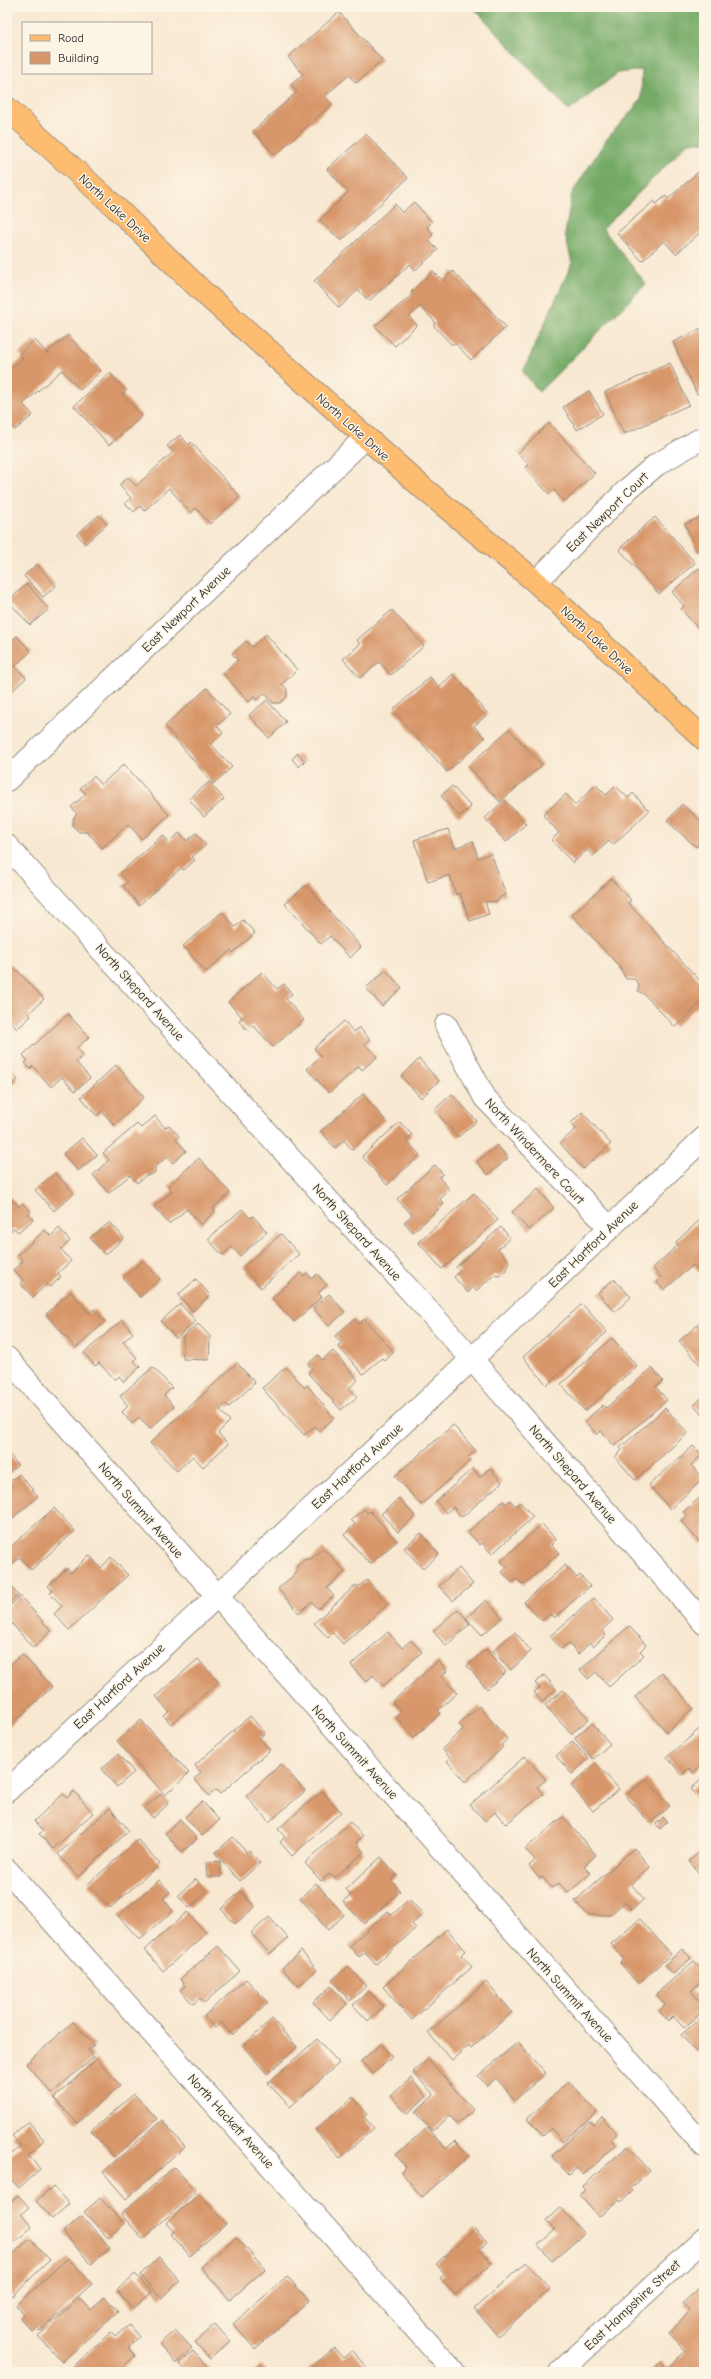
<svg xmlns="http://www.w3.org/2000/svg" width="711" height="2379" font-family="'Comic Neue',sans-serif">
	<rect width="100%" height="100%" fill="#fcf5e5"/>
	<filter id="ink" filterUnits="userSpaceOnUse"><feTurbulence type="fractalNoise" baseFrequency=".025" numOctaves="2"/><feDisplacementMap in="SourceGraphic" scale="8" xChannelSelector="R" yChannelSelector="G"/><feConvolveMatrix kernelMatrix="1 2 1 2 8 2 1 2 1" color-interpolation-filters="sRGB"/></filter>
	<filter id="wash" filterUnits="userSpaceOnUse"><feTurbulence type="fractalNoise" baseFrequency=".012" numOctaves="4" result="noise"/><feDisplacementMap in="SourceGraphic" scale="16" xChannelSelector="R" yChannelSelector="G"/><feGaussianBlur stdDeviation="0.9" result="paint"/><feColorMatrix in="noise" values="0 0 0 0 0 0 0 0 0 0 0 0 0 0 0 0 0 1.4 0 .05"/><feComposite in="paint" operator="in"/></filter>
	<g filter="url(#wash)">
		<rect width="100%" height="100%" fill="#f8e8d1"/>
		<polygon fill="#74aa66" stroke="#506a48" points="473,7 704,7 704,142 689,142 603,229 646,284 539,392 523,372 572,263 565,234 572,193 606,140 641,100 642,70 618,73 569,111"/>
		<g id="blocks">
			<g fill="#d8976a">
				<polygon points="339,12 382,60 356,83 349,75 325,96 332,104 275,155 253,131 297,92 291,85 303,74 288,57"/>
				<polygon points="366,134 408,178 341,241 320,220 348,192 327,169"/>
				<polygon points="704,167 704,229 676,254 664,241 642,261 617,233 654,201 656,204 666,196 668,199"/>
				<polygon points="414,202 432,222 427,227 433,234 428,240 438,250 415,270 410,264 369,301 358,290 339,308 314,281 395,204 402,213"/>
				<polygon points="433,271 443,281 453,271 506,327 471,360 456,344 451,344 434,326 435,322 420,306 409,317 417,325 395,346 375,326 413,294 411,292"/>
				<polygon points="704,327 704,391 697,394 673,342"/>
				<polygon points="68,335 101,371 80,390 62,370 23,404 33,415 15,430 10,424 7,426 7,372 23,358 19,354 35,340 47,353"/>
				<polygon points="670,363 689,405 624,434 605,392"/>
				<polygon points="110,373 126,391 122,394 142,416 109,445 74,406"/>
				<polygon points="589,391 603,414 577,430 563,407"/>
				<polygon points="549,423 595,473 564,502 554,490 549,494 525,468 529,465 518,453"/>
				<polygon points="180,435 189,445 191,442 240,497 210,524 196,508 191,513 169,488 144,511 140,506 134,512 125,503 131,498 119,485 128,477 136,486 173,452 167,446"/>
				<polygon points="99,515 107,524 85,544 77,534"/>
				<polygon points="704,516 704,549 697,552 685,524"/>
				<polygon points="655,517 695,563 659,594 619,549"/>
				<polygon points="37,564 56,586 43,597 24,576"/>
				<polygon points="699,568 704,574 704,635 681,609 684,606 672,592"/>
				<polygon points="27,584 49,609 30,625 8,601"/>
				<polygon points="392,610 424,646 391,675 379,662 360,678 343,659 360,644 357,640"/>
				<polygon points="266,634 297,670 282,684 287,689 287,697 280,703 273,703 265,693 257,700 254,697 249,702 223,673 238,660 232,654 246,641 252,647"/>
				<polygon points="17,636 31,651 15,666 26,678 7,696 7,645"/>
				<polygon points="453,674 488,714 474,726 485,738 447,772 393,710 430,677 439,687"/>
				<polygon points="207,688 230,714 217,726 223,733 211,744 232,767 213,784 165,726"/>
				<polygon points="267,700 286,722 269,738 249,715"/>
				<polygon points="509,729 542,765 500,802 468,766"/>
				<polygon points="298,753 305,761 299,767 292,759"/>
				<polygon points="124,764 169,815 142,839 128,824 102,848 87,832 79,832 73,826 74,817 77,814 71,807 86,794 80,788 94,776 101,785"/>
				<polygon points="209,782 224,799 204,817 189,799"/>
				<polygon points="596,785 606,795 616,786 628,798 633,793 649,811 613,845 609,841 593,856 587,850 573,863 551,840 559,833 543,815 566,794 575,805"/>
				<polygon points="452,786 471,807 459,816 441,796"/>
				<polygon points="505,800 526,824 506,842 485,818"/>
				<polygon points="682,804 704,824 704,838 696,847 667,821"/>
				<polygon points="448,829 455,848 473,841 478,858 491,853 506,895 500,897 498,901 485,902 489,914 470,921 460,893 456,895 450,875 428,882 414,840"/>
				<polygon points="179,833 187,841 196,833 206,845 192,857 195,860 184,870 181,868 139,905 123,886 128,882 120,873 163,835 169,842"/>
				<polygon points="611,879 631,900 628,903 704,985 704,1000 675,1027 645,995 638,991 639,984 634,979 626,979 619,966 572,915"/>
				<polygon points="306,885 361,947 350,958 330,936 321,944 285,904"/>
				<polygon points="222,912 235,927 243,920 255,933 233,953 231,950 206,972 183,946"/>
				<polygon points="11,964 44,999 28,1014 31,1016 17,1029 7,1018 7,968"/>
				<polygon points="386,970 402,988 382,1006 366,988"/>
				<polygon points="262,972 277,989 284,984 292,994 286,999 304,1020 273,1047 253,1025 247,1030 239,1021 242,1017 228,1002"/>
				<polygon points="68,1014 89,1037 77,1048 83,1055 76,1062 90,1078 75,1091 62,1077 51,1087 33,1066 30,1069 25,1063 28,1061 23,1055"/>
				<polygon points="344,1021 354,1032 359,1027 370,1040 365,1044 377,1057 362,1070 359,1066 329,1093 307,1069 321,1056 314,1048"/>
				<polygon points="419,1059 439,1081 421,1098 401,1076"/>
				<polygon points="116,1065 144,1097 114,1125 102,1111 97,1116 81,1097"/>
				<polygon points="7,1068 18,1080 7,1090"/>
				<polygon points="363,1094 385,1120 352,1150 344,1140 335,1148 321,1131"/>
				<polygon points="452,1094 477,1121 458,1137 434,1110"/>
				<polygon points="582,1112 611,1144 583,1169 560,1143 576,1129 571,1123"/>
				<polygon points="155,1116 165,1128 169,1125 179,1136 176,1139 186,1151 173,1163 167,1157 155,1167 155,1172 151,1175 146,1175 137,1183 130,1175 109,1193 93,1175 109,1160 103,1153 137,1124 141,1128"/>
				<polygon points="400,1122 412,1135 406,1140 420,1155 387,1185 362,1156"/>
				<polygon points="82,1138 97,1155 78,1171 63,1154"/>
				<polygon points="497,1145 508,1158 488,1175 477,1162"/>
				<polygon points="199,1158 230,1193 213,1208 215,1211 201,1225 187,1209 169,1224 154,1207 172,1191 168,1186"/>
				<polygon points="435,1165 443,1174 439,1177 450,1190 440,1199 444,1204 413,1232 404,1222 412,1215 397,1199"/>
				<polygon points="55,1173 74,1193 54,1211 35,1190"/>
				<polygon points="538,1189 554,1208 529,1230 512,1212"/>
				<polygon points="474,1193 498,1220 442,1269 418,1242"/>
				<polygon points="7,1194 19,1207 22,1203 31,1212 28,1214 33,1220 18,1232 14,1228 7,1234"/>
				<polygon points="242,1209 250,1218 253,1216 267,1232 240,1256 232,1247 222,1255 208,1239"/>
				<polygon points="704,1216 704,1269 700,1273 693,1265 664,1290 657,1282 661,1278 653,1268 678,1245 676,1242"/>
				<polygon points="110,1222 124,1238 105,1255 90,1238"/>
				<polygon points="501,1227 510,1238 498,1249 509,1261 506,1270 499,1276 494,1275 476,1291 473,1287 468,1293 454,1277 460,1271 456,1267"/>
				<polygon points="59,1228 70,1241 61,1249 71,1261 58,1273 61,1277 50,1287 47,1284 33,1297 20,1283 23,1280 13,1270 23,1261 18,1255 45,1230 51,1236"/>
				<polygon points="281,1234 299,1254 261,1288 243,1267"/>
				<polygon points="143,1261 160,1279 140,1297 123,1278"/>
				<polygon points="301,1273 304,1276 307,1273 312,1279 317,1274 327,1285 318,1293 322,1297 294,1322 272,1298"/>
				<polygon points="196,1279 210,1295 193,1311 178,1295"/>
				<polygon points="614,1279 631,1297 615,1312 598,1293"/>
				<polygon points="71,1292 89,1313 94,1309 105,1322 76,1348 46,1314"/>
				<polygon points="329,1294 345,1312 329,1326 313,1308"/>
				<polygon points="180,1304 196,1321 176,1338 161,1321"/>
				<polygon points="582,1304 607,1332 547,1385 523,1357"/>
				<polygon points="354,1319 359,1324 364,1319 394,1352 385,1361 382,1358 363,1374 338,1346 342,1344 335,1336"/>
				<polygon points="122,1320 133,1333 123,1342 137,1358 134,1361 140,1367 124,1382 119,1376 115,1380 99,1363 95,1366 84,1353"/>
				<polygon points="701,1322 704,1326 702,1367 679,1341"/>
				<polygon points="198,1324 210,1336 209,1360 183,1359 183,1336"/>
				<polygon points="612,1338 637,1366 585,1411 561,1384"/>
				<polygon points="333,1351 358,1380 349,1388 357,1397 341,1410 308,1373 312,1369 308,1364 318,1355 322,1360"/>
				<polygon points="237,1363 255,1383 229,1407 226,1404 220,1410 230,1421 218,1433 228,1444 203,1467 193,1456 177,1471 150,1443"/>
				<polygon points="153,1367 172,1388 164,1395 174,1407 150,1429 139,1417 132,1424 122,1412 128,1406 120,1396"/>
				<polygon points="286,1367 305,1388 307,1385 334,1418 319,1431 315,1426 304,1435 262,1388"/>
				<polygon points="652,1368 663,1381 656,1387 667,1400 614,1446 601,1431 597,1435 585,1421 603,1405 606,1408"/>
				<polygon points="704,1396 704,1416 694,1405"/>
				<polygon points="665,1408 688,1433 635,1480 615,1457 622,1450 620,1448"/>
				<polygon points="453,1425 476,1451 468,1457 471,1460 421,1505 395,1476"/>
				<polygon points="693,1446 702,1455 691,1465 703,1479 670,1509 649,1485"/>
				<polygon points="9,1454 18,1465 7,1475 7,1456"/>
				<polygon points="473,1468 480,1477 490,1468 502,1482 462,1517 453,1507 446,1513 436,1501"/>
				<polygon points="19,1474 38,1496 7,1523 7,1484"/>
				<polygon points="704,1494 704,1542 701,1544 681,1521 687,1516 683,1512"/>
				<polygon points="399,1498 415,1516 398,1532 381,1514"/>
				<polygon points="510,1500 516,1506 520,1502 533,1517 492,1554 482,1543 480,1545 468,1532 503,1501 506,1504"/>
				<polygon points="54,1508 75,1531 31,1570 20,1557 7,1569 7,1550"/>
				<polygon points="364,1509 368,1513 370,1511 397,1541 370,1564 344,1535 355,1524 351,1520"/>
				<polygon points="542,1524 556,1540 551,1545 559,1553 523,1585 517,1579 512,1583 502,1572 507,1568 501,1561"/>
				<polygon points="421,1533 439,1554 423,1569 404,1548"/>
				<polygon points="323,1548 345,1572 327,1588 334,1596 318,1609 312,1602 299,1613 278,1589 297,1572 297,1566 305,1559 311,1559"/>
				<polygon points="89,1555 101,1568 111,1557 128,1575 69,1630 54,1614 62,1606 50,1593 53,1591 48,1586 67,1568 71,1573"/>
				<polygon points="565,1565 577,1578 580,1575 590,1586 554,1618 550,1614 542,1621 524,1602"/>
				<polygon points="459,1568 473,1584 453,1601 439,1586"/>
				<polygon points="367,1580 388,1604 343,1644 333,1633 328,1638 314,1623 356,1585 358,1587"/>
				<polygon points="7,1582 18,1595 7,1605"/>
				<polygon points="20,1596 51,1631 33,1648 7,1618 7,1608"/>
				<polygon points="594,1598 613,1620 602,1630 606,1635 593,1647 590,1643 578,1654 569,1643 561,1649 550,1636"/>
				<polygon points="486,1600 502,1618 482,1635 466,1618"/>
				<polygon points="458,1609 470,1624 446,1646 433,1631"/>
				<polygon points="629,1626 646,1645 640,1651 644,1655 609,1687 596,1672 588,1679 580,1670"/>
				<polygon points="388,1632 402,1648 411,1640 422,1652 383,1686 373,1675 366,1682 351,1665"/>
				<polygon points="515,1632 531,1651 511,1670 493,1651"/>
				<polygon points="486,1649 506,1672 487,1689 467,1666"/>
				<polygon points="22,1654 52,1687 7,1728 7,1679 10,1676 7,1672 7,1668"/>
				<polygon points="198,1659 218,1682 171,1724 164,1716 169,1712 156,1696"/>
				<polygon points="438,1661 447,1671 441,1676 457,1693 438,1710 441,1713 414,1737 396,1717 401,1712 392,1702"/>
				<polygon points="662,1672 693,1708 667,1732 635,1697"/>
				<polygon points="544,1675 556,1689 542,1702 534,1692 540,1688 535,1683"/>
				<polygon points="563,1690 589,1719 571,1734 545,1705"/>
				<polygon points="479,1706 507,1739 501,1745 503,1747 465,1782 447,1761 450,1758 442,1749 463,1729 459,1724"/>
				<polygon points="250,1716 265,1733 259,1738 270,1750 220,1794 216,1790 209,1796 194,1779 201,1773 195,1765"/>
				<polygon points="141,1720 189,1773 165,1795 117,1741"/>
				<polygon points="592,1723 610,1744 593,1759 574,1738"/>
				<polygon points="704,1725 704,1763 693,1773 689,1768 682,1775 667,1757"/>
				<polygon points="572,1741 589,1759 572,1774 556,1756"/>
				<polygon points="118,1754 134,1772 117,1787 101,1769"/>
				<polygon points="525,1756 546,1780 537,1787 543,1794 506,1824 495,1812 485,1821 470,1805"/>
				<polygon points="596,1763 619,1789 593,1811 571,1786"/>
				<polygon points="281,1764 305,1791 269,1822 246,1796"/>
				<polygon points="704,1777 704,1800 702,1802 691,1789"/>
				<polygon points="646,1779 670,1806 650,1823 626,1796"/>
				<polygon points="74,1791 93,1813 53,1849 39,1834 43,1831 34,1821 63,1794 67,1798"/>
				<polygon points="322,1791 341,1812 292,1856 280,1842 285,1837 278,1829"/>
				<polygon points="161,1794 169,1803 153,1818 144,1808"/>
				<polygon points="202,1801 219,1820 202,1836 185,1817"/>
				<polygon points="110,1808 129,1831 78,1877 58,1854"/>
				<polygon points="563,1817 596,1855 584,1866 591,1873 568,1893 559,1883 552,1888 542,1877 540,1879 529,1866 535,1860 525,1849"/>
				<polygon points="663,1817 667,1822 660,1829 656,1824"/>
				<polygon points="180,1819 197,1839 182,1852 165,1833"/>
				<polygon points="350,1822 363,1836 356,1842 364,1852 334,1878 329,1874 321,1881 305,1863"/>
				<polygon points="233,1837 247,1853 249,1851 260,1863 240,1881 215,1853"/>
				<polygon points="138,1840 160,1864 110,1908 88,1884"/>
				<polygon points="634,1848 650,1867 631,1884 644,1899 632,1910 625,1902 610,1915 588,1915 575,1901"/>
				<polygon points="704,1848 704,1879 689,1861"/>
				<polygon points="381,1857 397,1875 391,1880 400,1891 364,1924 343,1901 351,1895 346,1889"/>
				<polygon points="220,1861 221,1877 207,1877 206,1862"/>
				<polygon points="196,1879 207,1892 189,1908 178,1896"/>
				<polygon points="159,1880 170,1892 163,1898 173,1911 140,1940 118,1916"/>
				<polygon points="316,1883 344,1915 328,1930 300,1898"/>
				<polygon points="241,1891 255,1907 235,1924 221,1909"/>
				<polygon points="409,1899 423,1914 412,1924 416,1928 376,1964 365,1952 359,1957 349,1946 388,1911 392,1915"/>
				<polygon points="187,1912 206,1933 163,1971 145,1950"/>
				<polygon points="269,1917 288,1938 270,1954 251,1933"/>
				<polygon points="640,1919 671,1954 638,1984 620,1963 624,1959 611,1944"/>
				<polygon points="447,1929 466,1951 461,1955 472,1967 412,2020 383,1987"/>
				<polygon points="218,1946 240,1971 204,2003 200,1998 193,2004 180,1990 185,1986 180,1979"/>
				<polygon points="682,1949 691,1958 673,1974 665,1965"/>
				<polygon points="301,1951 317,1970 298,1986 282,1968"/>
				<polygon points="694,1961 704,1972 704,1979 691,1991 704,2006 704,2010 684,2028 673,2016 668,2021 659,2011 665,2005 656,1994"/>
				<polygon points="348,1966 366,1986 350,2001 332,1980"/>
				<polygon points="246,1979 268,2003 232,2035 221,2022 215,2028 204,2016"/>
				<polygon points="486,1982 512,2012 471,2048 469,2045 452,2060 428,2033"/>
				<polygon points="331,1986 347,2004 330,2020 313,2002"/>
				<polygon points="369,1991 383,2007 368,2021 353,2005"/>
				<polygon points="704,2015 704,2045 696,2052 681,2035"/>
				<polygon points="272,2019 297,2047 267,2074 243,2046"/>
				<polygon points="73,2022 94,2045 88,2050 94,2057 52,2093 26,2064"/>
				<polygon points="317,2039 339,2063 290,2107 268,2083"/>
				<polygon points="518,2042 546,2073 515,2100 496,2078 487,2086 478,2076"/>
				<polygon points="381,2044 392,2057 373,2074 361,2061"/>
				<polygon points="97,2059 120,2085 77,2123 54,2098"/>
				<polygon points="428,2059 473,2110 457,2124 450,2116 432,2131 415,2112 434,2095 413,2072"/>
				<polygon points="411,2078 426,2097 407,2114 391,2096"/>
				<polygon points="569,2081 597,2112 563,2142 551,2128 543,2136 527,2119"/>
				<polygon points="134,2094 157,2119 114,2157 91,2131"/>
				<polygon points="353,2097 367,2114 364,2117 374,2128 340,2158 315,2130"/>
				<polygon points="602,2117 617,2134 611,2139 616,2145 583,2175 577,2168 569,2175 552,2156 590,2121 594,2125"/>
				<polygon points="162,2120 185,2147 126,2199 103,2172"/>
				<polygon points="28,2121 44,2140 28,2155 40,2169 19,2188 7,2175 7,2158 21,2146 12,2136"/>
				<polygon points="427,2128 446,2149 455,2141 469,2156 422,2197 401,2172 406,2167 396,2155"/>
				<polygon points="628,2146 650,2171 631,2188 633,2191 621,2202 619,2200 599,2217 579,2195 585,2190 582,2187"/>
				<polygon points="174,2167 196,2191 143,2239 121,2214"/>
				<polygon points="53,2186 69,2204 52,2219 36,2201"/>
				<polygon points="199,2194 226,2224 190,2256 171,2234 174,2232 166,2223"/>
				<polygon points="18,2195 29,2207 21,2214 32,2227 7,2249 7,2205"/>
				<polygon points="100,2198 124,2224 108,2238 84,2212"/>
				<polygon points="561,2208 584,2234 552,2261 538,2245 555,2230 546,2220"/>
				<polygon points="82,2216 110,2248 91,2264 63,2232"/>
				<polygon points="475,2229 487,2243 480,2249 492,2263 455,2295 440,2278 445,2274 436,2264"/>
				<polygon points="236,2237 265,2269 230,2300 201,2267"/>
				<polygon points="30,2239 50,2260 12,2296 7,2291 7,2259"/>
				<polygon points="159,2257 180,2281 161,2298 140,2275"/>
				<polygon points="68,2258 92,2284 40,2331 36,2327 32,2331 20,2318 24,2314 16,2305"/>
				<polygon points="526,2262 550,2289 498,2336 474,2309"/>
				<polygon points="135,2274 152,2292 133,2309 117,2290"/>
				<polygon points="287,2276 309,2301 255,2349 233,2324"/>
				<polygon points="704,2283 704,2372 650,2372 661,2362 667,2368 686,2351 669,2333 690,2310 683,2303"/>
				<polygon points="105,2297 118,2311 62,2362 38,2336 80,2298 91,2310"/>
				<polygon points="215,2324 230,2341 210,2359 195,2342"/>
				<polygon points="129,2325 139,2337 128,2348 135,2356 117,2372 80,2372 74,2366 111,2332 116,2337"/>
				<polygon points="175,2330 192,2348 176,2363 159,2344"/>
				<polygon points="334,2348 343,2358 352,2351 369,2370 366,2372 306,2372"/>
				<polygon points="193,2351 210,2370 208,2372 187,2372 179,2363"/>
				<polygon points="261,2365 268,2372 253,2372"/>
			</g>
		</g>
	</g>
	<g filter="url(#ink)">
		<use href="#blocks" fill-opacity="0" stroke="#928a7e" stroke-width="1"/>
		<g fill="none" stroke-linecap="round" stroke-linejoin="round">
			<defs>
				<g id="minor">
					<polyline points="536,582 629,488 656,465 704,437"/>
					<polyline points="7,780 365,438"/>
					<polyline points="7,846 453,1338 704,1623"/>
					<polyline points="446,1025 485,1098 610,1228"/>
					<polyline points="7,1358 704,2146"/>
					<polyline points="7,1791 472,1359 704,1138"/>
					<polyline points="7,1870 454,2372"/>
					<polyline points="560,2372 704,2239"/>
				</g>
				<polyline id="primary" points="7,108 110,202 204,293 423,488 536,582 704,739"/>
			</defs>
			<use href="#minor" stroke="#928a7e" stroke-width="24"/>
			<use href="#primary" stroke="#928a7e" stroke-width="24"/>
			<use href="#minor" stroke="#fff" stroke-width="22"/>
			<use href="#primary" stroke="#febc70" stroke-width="22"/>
		</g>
	</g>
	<g text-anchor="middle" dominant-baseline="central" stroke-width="3" stroke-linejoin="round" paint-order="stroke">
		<g font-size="13" fill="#2b2b2b" stroke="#fcf5e5">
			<text transform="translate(115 208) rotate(43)">North Lake Drive</text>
			<text transform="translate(353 427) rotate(42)">North Lake Drive</text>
			<text transform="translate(607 512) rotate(-44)">East Newport Court</text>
			<text transform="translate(186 609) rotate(-44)">East Newport Avenue</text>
			<text transform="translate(597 640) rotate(43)">North Lake Drive</text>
			<text transform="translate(140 992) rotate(48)">North Shepard Avenue</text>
			<text transform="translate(535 1151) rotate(47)">North Windermere Court</text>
			<text transform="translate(357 1232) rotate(48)">North Shepard Avenue</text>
			<text transform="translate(593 1244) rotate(-44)">East Hartford Avenue</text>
			<text transform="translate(357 1466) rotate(-43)">East Hartford Avenue</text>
			<text transform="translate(573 1474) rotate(49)">North Shepard Avenue</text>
			<text transform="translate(141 1510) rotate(49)">North Summit Avenue</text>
			<text transform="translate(119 1686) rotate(-43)">East Hartford Avenue</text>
			<text transform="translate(355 1752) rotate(48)">North Summit Avenue</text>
			<text transform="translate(570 1995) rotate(48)">North Summit Avenue</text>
			<text transform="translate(231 2121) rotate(48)">North Hackett Avenue</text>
			<text transform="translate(632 2305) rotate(-43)">East Hampshire Street</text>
		</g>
	</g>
	<rect width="711" height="2379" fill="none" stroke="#fcf5e5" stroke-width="24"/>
	<rect x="22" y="22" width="130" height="52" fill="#fcf5e5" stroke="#a8a49b"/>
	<rect x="30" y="35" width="20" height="6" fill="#febc70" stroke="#a8a49b"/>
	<text x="58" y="42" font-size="12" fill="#2b2b2b">Road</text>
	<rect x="30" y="52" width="20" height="12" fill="#d8976a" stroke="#a8a49b"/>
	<text x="58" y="62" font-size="12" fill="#2b2b2b">Building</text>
</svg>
